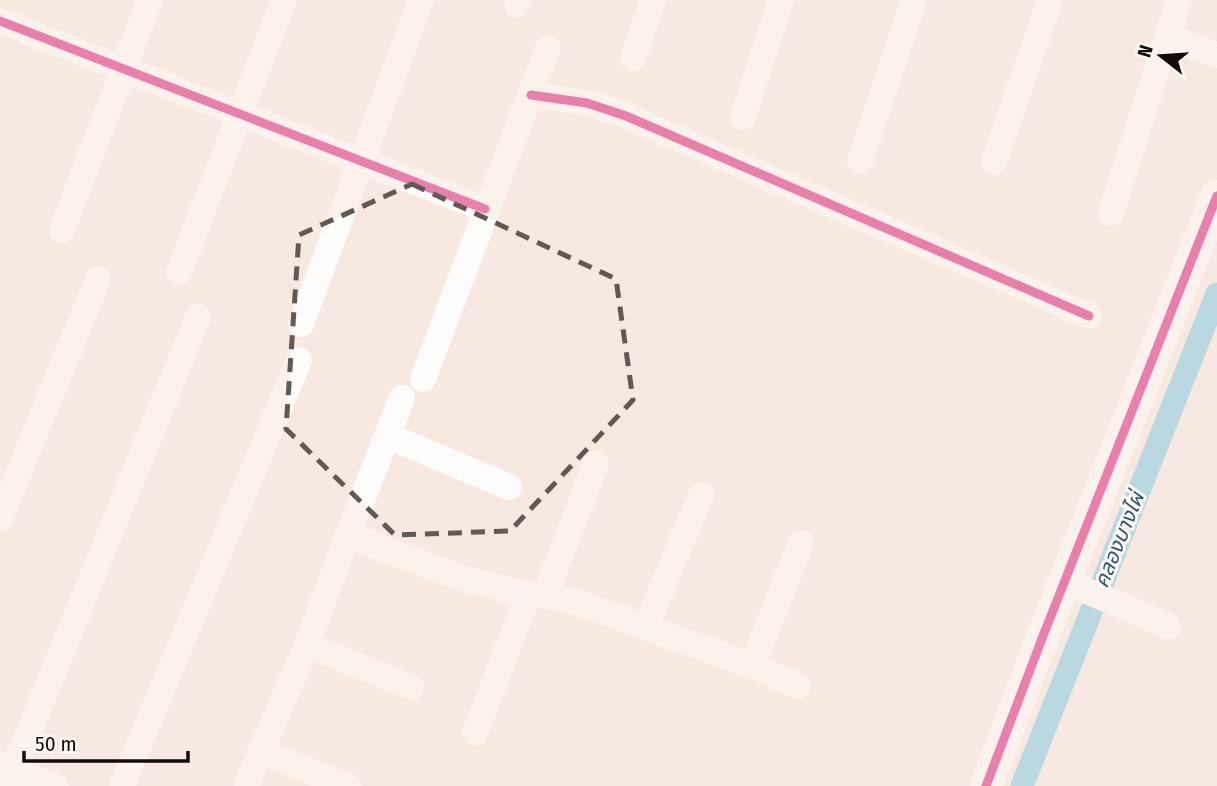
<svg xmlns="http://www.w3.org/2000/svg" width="1217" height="786" font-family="'Fira Sans Condensed','Noto Sans Thai',sans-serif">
	<rect width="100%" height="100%" fill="#f7e9e1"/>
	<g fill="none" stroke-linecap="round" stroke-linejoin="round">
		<polyline stroke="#6fc4de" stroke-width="23" points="1022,786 1217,294"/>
		<g stroke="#fefcfa" stroke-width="26">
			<polyline points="517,5 519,0"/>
			<polyline points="0,21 485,209"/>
			<polyline points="1168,37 1217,55"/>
			<polyline points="633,58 653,0"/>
			<polyline points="531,95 587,103 626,116 1089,316"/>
			<polyline points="743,117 781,0"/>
			<polyline points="860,161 914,0"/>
			<polyline points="994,162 1050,0"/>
			<polyline points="1111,213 1179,0"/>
			<polyline points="62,230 150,0"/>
			<polyline points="179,272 284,0"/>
			<polyline points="301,324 421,0"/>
			<polyline points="423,379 548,48"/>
			<polyline points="388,436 509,487"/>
			<polyline points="0,519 98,279"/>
			<polyline points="348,535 458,577 513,591 574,601 752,666 798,686"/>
			<polyline points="1064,581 1168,626"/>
			<polyline points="545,596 596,463"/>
			<polyline points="646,626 701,495"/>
			<polyline points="307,645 411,687"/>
			<polyline points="752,666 801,543"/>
			<polyline points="475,733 529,593"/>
			<polyline points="260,751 348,786"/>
			<polyline points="0,764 56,786"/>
			<polyline points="7,786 198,317"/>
			<polyline points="122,786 299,360"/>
			<polyline points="246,786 307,645 348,535 402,398"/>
		</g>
		<polyline stroke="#fefcfa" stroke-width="33" points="986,786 1043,636 1217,196"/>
		<defs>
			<g id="cycleway">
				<polyline points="0,21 485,209"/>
				<polyline points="531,95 587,103 626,116 1089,316"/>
				<polyline points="986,786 1043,636 1217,196"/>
			</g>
		</defs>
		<use href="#cycleway" stroke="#fdf8f5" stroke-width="13"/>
		<use href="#cycleway" stroke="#d6006c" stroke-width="9"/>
	</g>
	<path d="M0 0H1217V786H0ZM412,184L616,279L633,400L510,531L395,535L286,429L299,235Z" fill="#f7e9e1" fill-opacity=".55" fill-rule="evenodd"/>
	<path fill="none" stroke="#635954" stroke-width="5" stroke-dasharray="14 9" stroke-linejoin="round" d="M412,184L616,279L633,400L510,531L395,535L286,429L299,235Z"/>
	<g text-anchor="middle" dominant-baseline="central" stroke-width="6" stroke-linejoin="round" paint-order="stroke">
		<g font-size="21" font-style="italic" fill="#295a6c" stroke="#fdf8f5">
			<text transform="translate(1119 540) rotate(-68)">คลองบางไผ่</text>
		</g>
	</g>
	<g transform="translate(1161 56) rotate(287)" stroke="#fdf8f5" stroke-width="5" paint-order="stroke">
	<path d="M0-5L12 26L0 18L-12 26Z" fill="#140c08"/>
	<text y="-10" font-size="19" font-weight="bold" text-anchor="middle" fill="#140c08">N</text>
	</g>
	<path d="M24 751v10h164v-10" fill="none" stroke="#140c08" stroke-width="3.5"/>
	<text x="35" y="751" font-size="21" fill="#140c08" stroke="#fdf8f5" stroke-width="5" paint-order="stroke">50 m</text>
</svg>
